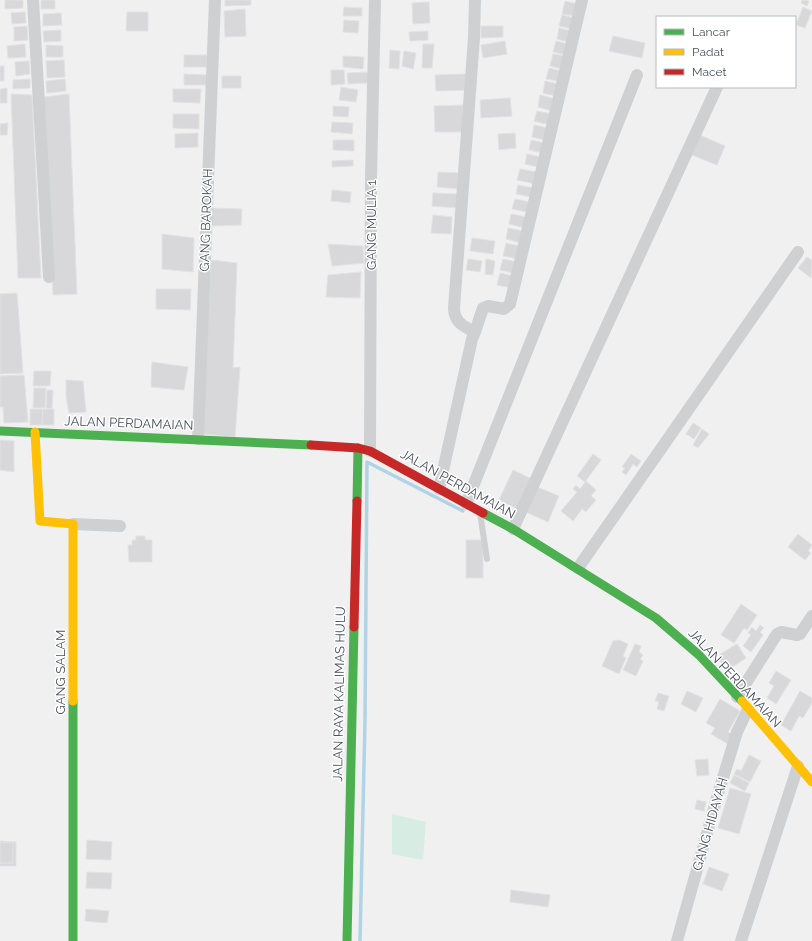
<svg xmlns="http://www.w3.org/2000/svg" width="812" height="941" font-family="Raleway,sans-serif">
	<rect width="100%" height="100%" fill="#f0f0f0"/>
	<polygon fill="#d7ede3" points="392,814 426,822 423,860 392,854"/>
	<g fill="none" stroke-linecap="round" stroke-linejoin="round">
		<polyline stroke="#b0d3e6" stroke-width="3.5" points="360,941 365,721 367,462 463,511"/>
	</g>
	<g fill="#d8d8da" stroke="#e2e2e3">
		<polygon points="5,0 23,0 23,8 5,9"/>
		<rect x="41" y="0" width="14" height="9"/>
		<polygon points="225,0 251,0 251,5 225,6"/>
		<polygon points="802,0 809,1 807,6 801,3"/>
		<polygon points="565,1 578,4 575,16 562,14"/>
		<polygon points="429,2 430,23 413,24 412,3"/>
		<polygon points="344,7 362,8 362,16 343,16"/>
		<polygon points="803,7 812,11 805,28 796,25"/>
		<polygon points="245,9 246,36 225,37 224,11"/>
		<polygon points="25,12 26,23 12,24 11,13"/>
		<polygon points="127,12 148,12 148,31 126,31"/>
		<polygon points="61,13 62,25 43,26 43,14"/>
		<polygon points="562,15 574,18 572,29 559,26"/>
		<polygon points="344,20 359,21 358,33 343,32"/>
		<polygon points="27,26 28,40 14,41 14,27"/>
		<polygon points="481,26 503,26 503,37 481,38"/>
		<polygon points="559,28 571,31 569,42 557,39"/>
		<polygon points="61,30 61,41 44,42 43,31"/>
		<polygon points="428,31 428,40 410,41 409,32"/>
		<polygon points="613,36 645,43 642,58 609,51"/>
		<polygon points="505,41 507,54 483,58 481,45"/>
		<polygon points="556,41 568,44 566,55 553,52"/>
		<polygon points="25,44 26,57 8,58 7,46"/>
		<polygon points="423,44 434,44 432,68 422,68"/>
		<polygon points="46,45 63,46 63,57 46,57"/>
		<polygon points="390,50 400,51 399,69 389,68"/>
		<polygon points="404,51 416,53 413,69 402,66"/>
		<polygon points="553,54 566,56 563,69 550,66"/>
		<rect x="184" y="55" width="23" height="12"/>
		<polygon points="343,56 364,57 363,69 343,67"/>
		<polygon points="64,60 65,77 47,78 46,61"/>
		<polygon points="29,61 30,74 16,76 15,62"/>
		<rect x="0" y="66" width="4" height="15"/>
		<polygon points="549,68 562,71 559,81 546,79"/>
		<polygon points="331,70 344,70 345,84 331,85"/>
		<polygon points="368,72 368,83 348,84 347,73"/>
		<polygon points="184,74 208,75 207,85 184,85"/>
		<polygon points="466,74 466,90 436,91 435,75"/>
		<rect x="222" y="76" width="19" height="12"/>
		<polygon points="30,79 30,88 13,89 13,80"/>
		<polygon points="65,79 66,91 47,93 46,81"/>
		<polygon points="545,81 558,84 556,96 543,93"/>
		<polygon points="341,87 358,90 356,102 339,100"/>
		<polygon points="7,88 7,103 0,103 0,89"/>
		<polygon points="173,89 201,89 200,103 173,102"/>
		<polygon points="11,94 32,95 41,278 18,278"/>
		<polygon points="69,94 77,294 53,295 44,97"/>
		<polygon points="540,95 555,99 552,111 538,107"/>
		<polygon points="510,98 512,116 481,118 480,100"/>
		<polygon points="463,105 463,132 435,132 434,106"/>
		<polygon points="333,106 349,107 348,117 333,116"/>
		<polygon points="537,111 552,114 550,125 534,121"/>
		<polygon points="173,114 199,114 199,129 173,128"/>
		<polygon points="332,122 353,123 352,134 331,132"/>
		<polygon points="8,123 7,135 0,135 0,124"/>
		<polygon points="534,125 548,128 545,140 532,137"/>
		<polygon points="198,133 198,147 175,148 175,134"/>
		<polygon points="515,133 516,148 499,150 498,134"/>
		<polygon points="700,135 725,146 717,165 692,155"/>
		<polygon points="333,140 354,140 354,151 333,150"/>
		<polygon points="531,140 545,143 543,153 529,150"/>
		<polygon points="527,154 541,157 538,167 525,164"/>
		<polygon points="353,160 353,166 332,167 332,161"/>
		<polygon points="520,169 537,172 535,184 517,180"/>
		<polygon points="438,172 459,173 458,189 437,187"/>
		<polygon points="518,185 533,188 531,197 516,194"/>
		<polygon points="332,190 351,192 350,203 331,201"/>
		<polygon points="433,193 459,194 458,208 432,206"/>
		<polygon points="515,199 530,202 528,212 512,209"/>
		<polygon points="210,208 242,209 241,225 209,226"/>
		<polygon points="511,214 527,217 525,228 509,224"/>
		<polygon points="433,215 452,217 451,234 431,233"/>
		<polygon points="508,228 523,231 521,243 506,239"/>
		<polygon points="162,234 194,238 193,272 162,269"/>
		<polygon points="472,238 495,241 493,254 470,251"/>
		<polygon points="506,243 520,246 518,259 503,256"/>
		<polygon points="328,244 363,246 364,263 332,266"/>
		<polygon points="807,257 812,260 811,278 798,268"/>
		<polygon points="468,259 482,261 480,272 466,270"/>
		<polygon points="486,259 495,261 493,275 485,274"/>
		<polygon points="503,259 517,262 514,273 500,270"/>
		<polygon points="211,260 237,263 233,368 240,367 235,437 202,434"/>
		<polygon points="361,272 360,298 326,297 328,275"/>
		<polygon points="500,273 514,276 511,288 497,285"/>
		<polygon points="156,289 191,289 190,310 156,309"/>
		<polygon points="17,293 23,373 0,374 0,294"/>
		<polygon points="152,362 188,367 184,390 151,387"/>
		<polygon points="34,371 51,371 50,386 33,386"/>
		<polygon points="24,375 28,422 4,423 3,407 0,407 0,376"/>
		<polygon points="66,380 83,381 86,412 69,413 66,396"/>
		<polygon points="34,388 46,388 45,408 33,408"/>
		<polygon points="47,390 53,390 52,409 46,408"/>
		<polygon points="30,409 43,409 42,425 30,425"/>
		<polygon points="43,409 54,409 54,425 42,425"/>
		<polygon points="693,423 701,428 694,439 686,434"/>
		<polygon points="702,429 709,434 698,448 693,445"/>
		<polygon points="0,440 14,441 14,472 0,470"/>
		<polygon points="593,454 601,460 585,482 577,476"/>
		<polygon points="631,454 641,461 637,467 633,464 626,475 622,472 625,468 622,467"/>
		<polygon points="513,470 534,480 520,510 499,500"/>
		<polygon points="586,481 596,490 591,496 596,500 586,512 582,509 573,521 561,511 577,492 573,489 576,485 580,489"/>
		<polygon points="537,487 559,496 548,522 526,512"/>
		<polygon points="798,534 812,545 808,551 811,553 805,560 788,547"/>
		<polygon points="136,536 145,536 145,540 152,540 152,562 129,562 128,545 132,545 132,540 136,540"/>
		<rect x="466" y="540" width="17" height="38"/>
		<polygon points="741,604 757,615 747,630 744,628 734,643 721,635"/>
		<polygon points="760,625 764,628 760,632 763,635 751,652 743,646 751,635 748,633 752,627 756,631"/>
		<polygon points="619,640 628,644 623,656 626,658 619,674 602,666 613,641"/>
		<polygon points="635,644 641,646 639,652 643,655 640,659 643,661 636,676 623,670"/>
		<polygon points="737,644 746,658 731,668 728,663 723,666 719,659 723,657 720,654"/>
		<polygon points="776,671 791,680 776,704 767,698 774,686 769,683"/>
		<polygon points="687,691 703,698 696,712 681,704"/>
		<polygon points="800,691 812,698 812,703 803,718 799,716 791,731 781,725"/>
		<polygon points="658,693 669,696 664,711 657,709 659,702 655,701"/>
		<polygon points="720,699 740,711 728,732 733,735 728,744 711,734 715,728 706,723"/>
		<polygon points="749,755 761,761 750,782 734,774 737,769 741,771"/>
		<polygon points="708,759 709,775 697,776 695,760"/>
		<polygon points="734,775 749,783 745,791 730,783"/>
		<polygon points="730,788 751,794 739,834 718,828"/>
		<polygon points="697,800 706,802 704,811 695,809"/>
		<polygon points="87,840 112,842 111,860 86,859"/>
		<polygon points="0,841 16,842 16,866 0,866"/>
		<polygon points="0,842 13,843 13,863 0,863"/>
		<polygon points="709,867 729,874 722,891 703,884"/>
		<polygon points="87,872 112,873 111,889 86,888"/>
		<polygon points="511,890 550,895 548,907 510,902"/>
		<polygon points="86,909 109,911 107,923 85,921"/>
	</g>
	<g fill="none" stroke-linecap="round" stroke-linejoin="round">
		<polyline stroke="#cfd0d2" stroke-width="6" points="480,513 487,559"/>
		<g stroke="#cfd0d2" stroke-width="12">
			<polyline points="33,0 49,277"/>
			<polyline points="475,332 483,308 488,306 504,309 510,304 582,0"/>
			<polyline points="198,439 215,0"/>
			<polyline points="370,451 371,177 375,0"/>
			<path d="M439,489L472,339L475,332C464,327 454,322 454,308L474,38L475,0"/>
			<polyline points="466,504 637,75"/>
			<polyline points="73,524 120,526"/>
			<polyline points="513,529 717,87"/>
			<polyline points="578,568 798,252"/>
			<polyline points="737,697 777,634 781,632 797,635 800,634 812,616"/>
			<polyline points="677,941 718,794 737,732 748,709"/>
			<polyline points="741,941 798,766"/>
		</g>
		<g stroke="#4caf50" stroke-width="9">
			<polyline points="0,431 311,445"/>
			<polyline points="357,501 358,448"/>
			<polyline points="483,513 513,529 656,618 699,655 742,701"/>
			<polyline points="73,701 73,941"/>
			<polyline points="347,941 354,627"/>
		</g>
		<g stroke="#ffc107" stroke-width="9">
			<polyline points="35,432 40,521 73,524 73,701"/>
			<polyline points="742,701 812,782"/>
		</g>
		<g stroke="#c62828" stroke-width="9">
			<polyline points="311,445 358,448 370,451 483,513"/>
			<polyline points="354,627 357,501"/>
		</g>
	</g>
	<g text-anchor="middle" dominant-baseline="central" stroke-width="3" stroke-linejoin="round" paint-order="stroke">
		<g font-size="13" fill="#49505b" stroke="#fff">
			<text transform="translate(206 220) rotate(-88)">GANG BAROKAH</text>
			<text transform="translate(371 225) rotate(-90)">GANG MULIA 1</text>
			<text transform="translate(129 423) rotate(2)">JALAN PERDAMAIAN</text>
			<text transform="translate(458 484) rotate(29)">JALAN PERDAMAIAN</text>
			<text transform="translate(60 672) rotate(-90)">GANG SALAM</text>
			<text transform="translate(735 678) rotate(47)">JALAN PERDAMAIAN</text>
			<text transform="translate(339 694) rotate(-89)">JALAN RAYA KALIMAS HULU</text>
			<text transform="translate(710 824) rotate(-74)">GANG HIDAYAH</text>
		</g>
	</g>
	<rect x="656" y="16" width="140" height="72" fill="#ffffff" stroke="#b6b9bd"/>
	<rect x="664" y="29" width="20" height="6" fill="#4caf50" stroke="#b6b9bd"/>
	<text x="692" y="36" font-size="12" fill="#49505b">Lancar</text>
	<rect x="664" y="49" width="20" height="6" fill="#ffc107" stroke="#b6b9bd"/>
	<text x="692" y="56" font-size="12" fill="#49505b">Padat</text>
	<rect x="664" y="69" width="20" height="6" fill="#c62828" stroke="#b6b9bd"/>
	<text x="692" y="76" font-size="12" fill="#49505b">Macet</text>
</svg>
